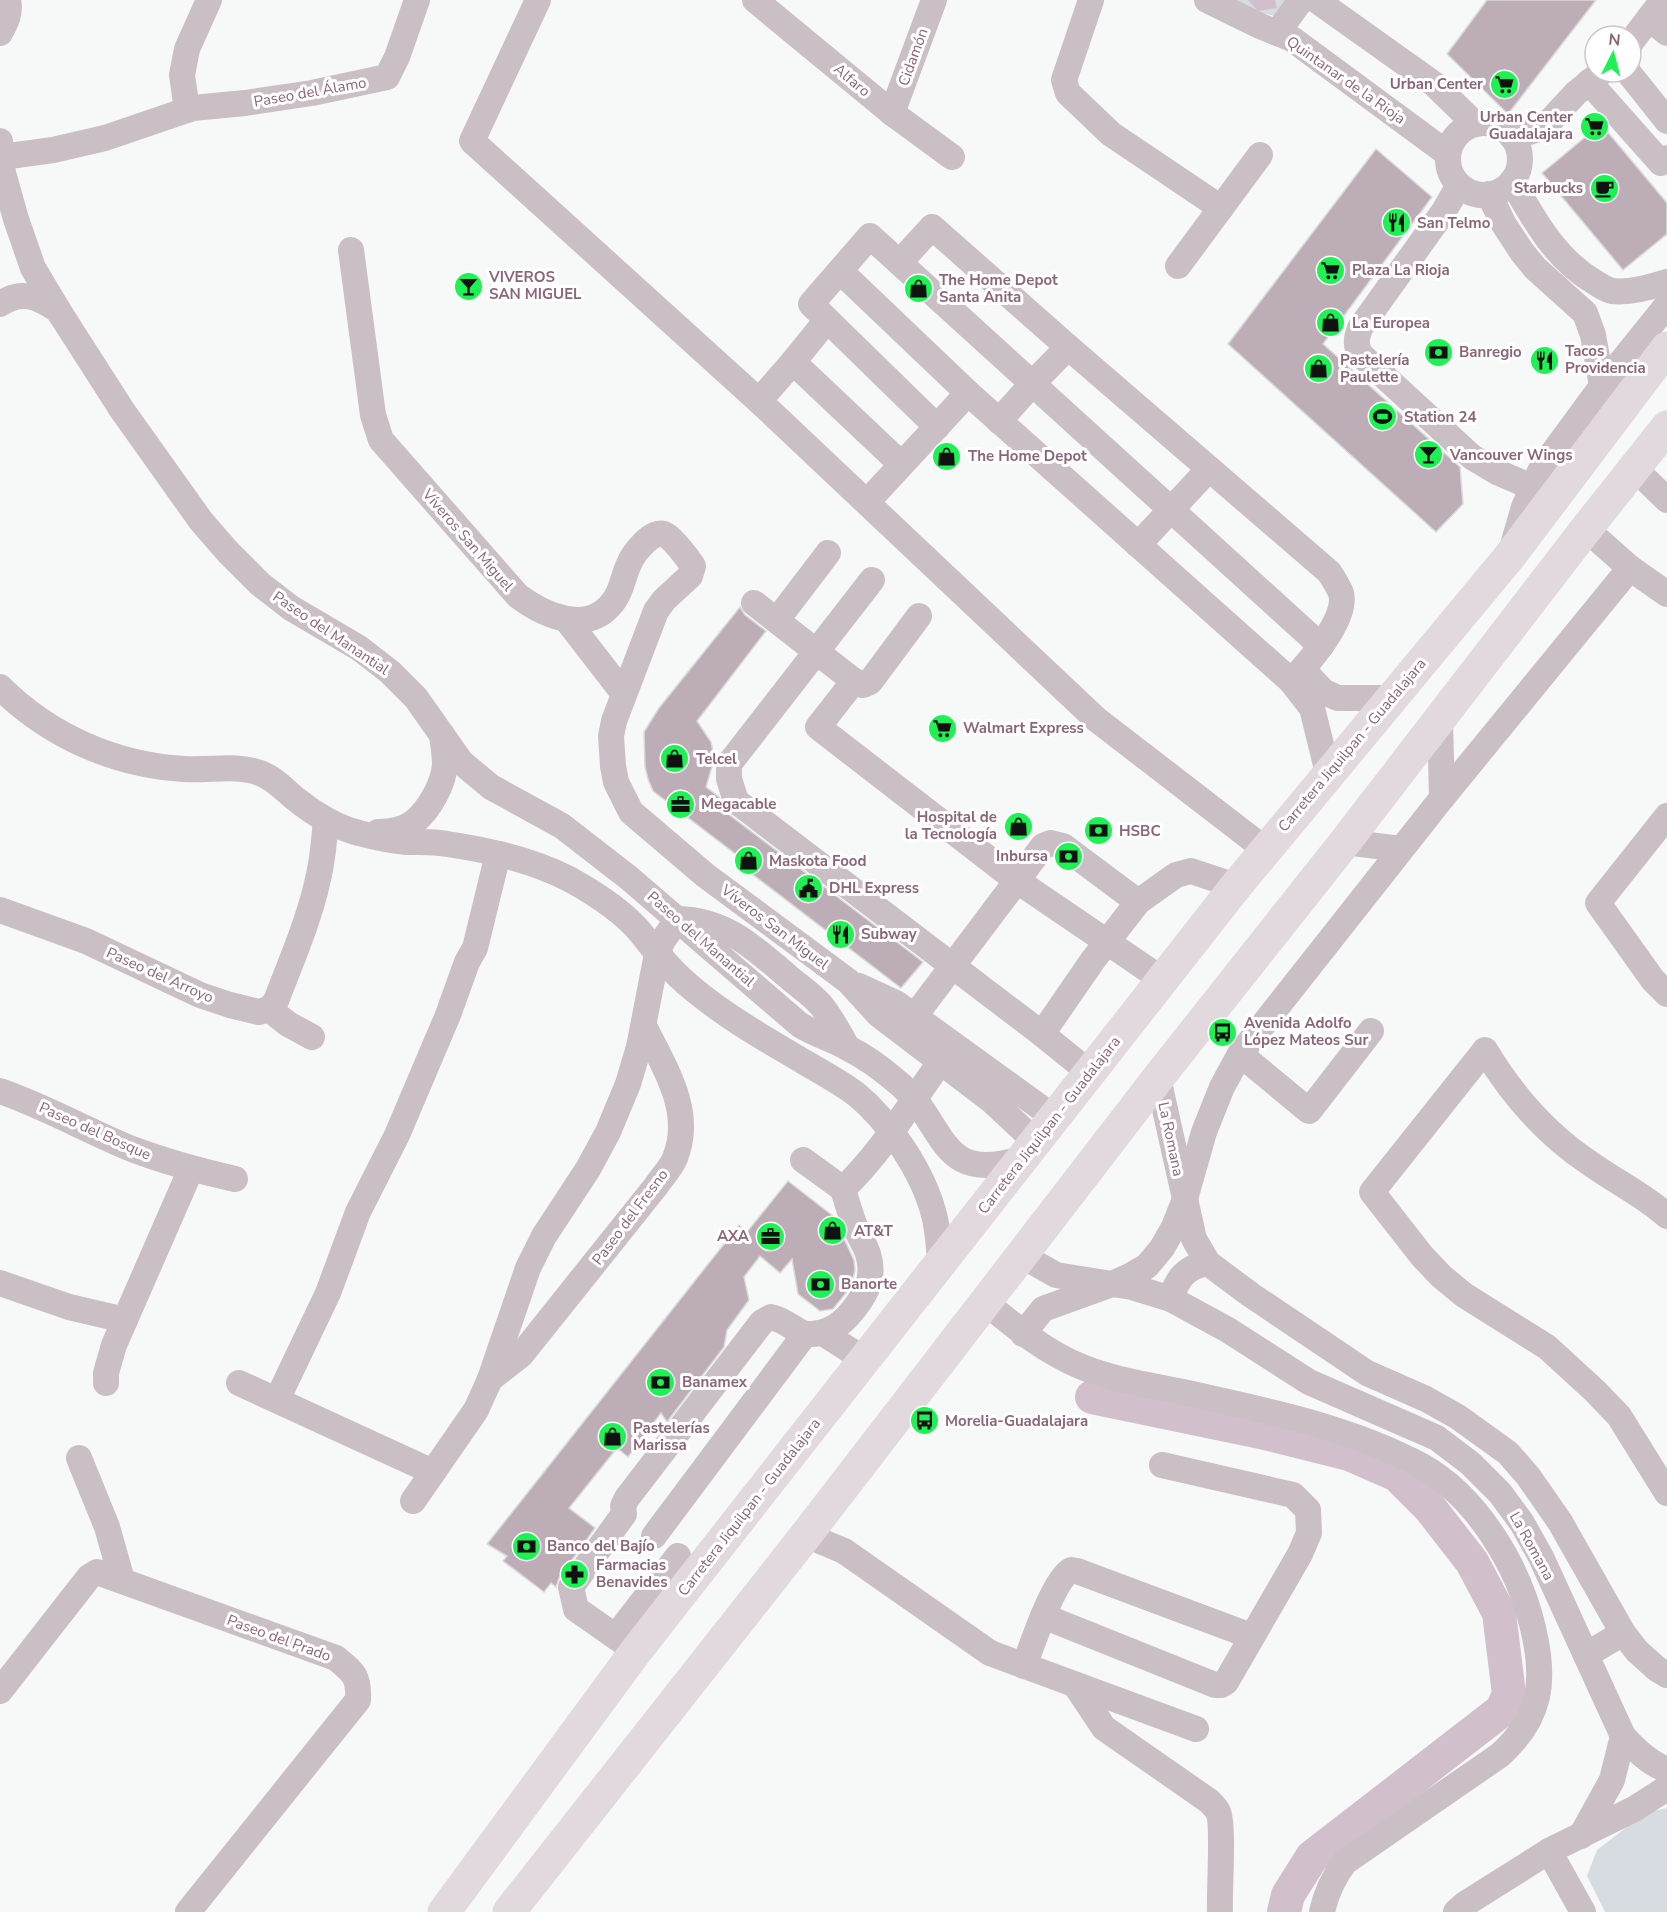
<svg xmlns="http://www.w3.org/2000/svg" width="1667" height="1912" font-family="'Nunito Sans',sans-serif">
	<rect width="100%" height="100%" fill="#f7f9f9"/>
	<g fill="#d7dbe2">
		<polygon points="1213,0 1291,0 1274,16"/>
		<polygon points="1667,1808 1667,1912 1605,1912 1587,1876 1597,1850 1645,1813"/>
	</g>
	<polygon fill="#d1c0cc" points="1248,0 1275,0 1277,8 1258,11"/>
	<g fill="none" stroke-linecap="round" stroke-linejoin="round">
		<polyline stroke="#d1c0cc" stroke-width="34" points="1092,1397 1261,1432 1349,1454 1397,1475 1430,1508 1472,1562 1499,1613 1509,1694 1502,1710 1312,1857 1288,1895 1284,1912"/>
	</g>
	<g fill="#bcadb6" stroke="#d9dbdb" stroke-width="1.5">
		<polygon points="1487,0 1596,0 1508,114 1447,54"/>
		<polygon points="1601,124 1667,203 1667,234 1623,270 1542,173"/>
		<polygon points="1376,149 1432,197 1323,344 1460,467 1463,504 1436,532 1228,344"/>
		<polygon points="740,607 745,615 766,631 697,721 711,742 713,751 714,760 706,787 719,797 727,813 923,962 901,988 743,867 746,862 653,791 648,779 645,767 644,732 659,708"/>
		<polygon points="788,1181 833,1216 854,1260 855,1271 850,1288 833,1309 820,1311 798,1294 792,1259 780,1273 760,1256 744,1277 749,1300 727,1330 724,1347 667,1422 661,1413 628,1457 617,1448 569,1508 595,1528 559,1578 556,1587 551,1583 544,1592 503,1561 507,1556 487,1544 739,1225 747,1232"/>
	</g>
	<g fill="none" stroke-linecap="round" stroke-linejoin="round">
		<g stroke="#c9bfc5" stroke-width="26">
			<polyline points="538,0 472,141 759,401 1096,719 1266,850"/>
			<polyline points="755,0 892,113 952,157"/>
			<polyline points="1091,0 1064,80 1068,93 1111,134 1221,208"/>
			<polyline points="1207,0 1260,26 1292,39 1448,154"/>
			<polyline points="1316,0 1434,84 1475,124"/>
			<polyline points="1649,18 1667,33"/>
			<path d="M0,33C6,22 11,13 8,0"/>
			<polyline points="1277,33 1301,0"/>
			<polyline points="1631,42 1663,0"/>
			<polyline points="1628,72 1667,121"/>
			<polyline points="1589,82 1661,163 1667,158"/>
			<polyline points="187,110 182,75 187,49 209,0"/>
			<polyline points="892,113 934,0"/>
			<circle cx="1484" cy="159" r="36"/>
			<polyline points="1512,137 1539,129 1551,120 1576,93 1602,72"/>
			<path d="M0,141L3,173L16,219L33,268L58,310L122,410L201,521L228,552L260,584L291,608L359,648L390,672L416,698L461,762L491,787L562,826L629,878L800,1025C815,1034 831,1039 846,1047C864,1056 881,1068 896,1081C947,1121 936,1187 1023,1158"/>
			<polyline points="2,157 53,150 105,138 193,108 245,103 312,93 387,77 397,57 417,0"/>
			<path d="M1512,181C1534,220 1556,260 1596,283C1601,286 1607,290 1612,291C1630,293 1650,287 1667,282"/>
			<path d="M1459,185L1444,211L1360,328C1356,339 1355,345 1361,355L1472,457L1497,472L1555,497"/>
			<polyline points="1489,194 1503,223 1522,252 1535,268 1585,313 1593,335 1602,386"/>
			<path d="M351,250L373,415L381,440L518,596C545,616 588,635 613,602C622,591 623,576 629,564C633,554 653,527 666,535C674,540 687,557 693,566L690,576L664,600L656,611L614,721L611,736L613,766L616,782L631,812L705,875L848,981L879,1015L992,1101L1036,1142"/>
			<path d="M900,262L932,227L1068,347L1329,572C1333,578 1338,586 1341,593C1348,618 1308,664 1291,681"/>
			<polyline points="1178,266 1260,155"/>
			<polyline points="840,271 968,393 1291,681 1312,708 1328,773"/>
			<path d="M0,304C22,289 38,297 58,310"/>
			<polyline points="793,362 901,464"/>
			<polyline points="759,401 793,362 827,320"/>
			<polyline points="999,421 1033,383 1068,347"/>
			<polyline points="937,427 811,304 870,236 1321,646"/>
			<polyline points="1634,468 1667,500"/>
			<polyline points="867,502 968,393"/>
			<polyline points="1138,545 1209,469"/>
			<polyline points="1513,545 1524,507 1541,469 1602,386 1667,305"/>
			<polyline points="1630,568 1667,594"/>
			<polyline points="872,580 729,764 729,779 736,801 1042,1034 1090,1073"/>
			<polyline points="754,603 854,681 818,727 1016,880 1163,980"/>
			<polyline points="566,619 624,694"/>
			<polyline points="777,620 828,553"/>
			<polyline points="1303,670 1324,692 1338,698 1391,698"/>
			<polyline points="854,681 863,685 870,682 919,616"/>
			<path d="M0,687C49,736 115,765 184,769C209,771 236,764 260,773C276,779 284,790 297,800C314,814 338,828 359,833C374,837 391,841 406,842C419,842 433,841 447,844C488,850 533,860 571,880C596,894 623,911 641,933C657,953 672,972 693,989C728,1018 767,1040 806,1063C823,1073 840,1082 856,1094C888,1120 922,1171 933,1211C938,1228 939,1245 940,1263"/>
			<polyline points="1440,720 1442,798"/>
			<polyline points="1667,816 1598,903 1653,980 1667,994"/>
			<path d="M378,832C390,832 404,830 414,822C430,809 444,783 445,764C445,754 443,744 442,735"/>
			<polyline points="1345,842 1401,849"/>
			<path d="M0,910L86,941L200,995L230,1005L259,1012L269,1009L276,1001C291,961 309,921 318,879C323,859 324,840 326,820"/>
			<polyline points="859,986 896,1003 1055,1118"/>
			<polyline points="269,1009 288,1024 312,1037"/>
			<polyline points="914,1017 1043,846 1051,843 1063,846 1138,902"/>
			<polyline points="1042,1034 1093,960 1138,902 1176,875 1191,871 1236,886"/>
			<polyline points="1240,1054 1309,1111 1371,1031"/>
			<polyline points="1158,1078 1194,1239 1208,1263 1251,1295 1367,1373 1426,1399 1458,1417 1508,1453 1528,1476 1560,1522 1623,1633 1637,1651 1657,1669 1667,1675"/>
			<path d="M0,1091C46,1107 88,1131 132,1149C166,1162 200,1171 235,1179"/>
			<polyline points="803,1160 843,1189"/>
			<path d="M1667,1216C1644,1195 1616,1182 1591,1164C1547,1135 1512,1095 1485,1050L1372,1192L1422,1256L1441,1276L1464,1295L1547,1347L1595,1391L1619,1416L1667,1493"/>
			<polyline points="1021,1255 1056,1275 1112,1284 1130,1276 1147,1266 1162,1248 1174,1227 1185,1199 1204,1132 1222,1087 1240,1054 1442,798 1630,568 1586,529"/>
			<polyline points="0,1283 69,1307 125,1320"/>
			<path d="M1171,1299C1177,1278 1186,1267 1208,1263"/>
			<path d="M985,1302C1015,1327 1045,1352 1082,1367C1114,1380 1150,1385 1183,1392C1263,1410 1347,1426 1420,1465C1477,1496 1519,1567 1533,1628C1546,1681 1541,1718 1500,1755L1345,1862C1333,1878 1326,1893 1322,1912"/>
			<polyline points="823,1333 865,1360"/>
			<path d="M1023,1334L1043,1309L1112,1284L1132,1287L1171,1299L1228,1330L1309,1382L1437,1438L1471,1464L1500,1493L1522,1523L1541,1557L1623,1736C1636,1750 1649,1763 1667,1770"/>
			<path d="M490,1379L521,1355L656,1186C662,1177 671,1168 675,1158C694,1111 664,1067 644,1026"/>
			<polyline points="106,1383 106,1373 114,1345 191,1169"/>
			<polyline points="239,1383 433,1472"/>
			<polyline points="277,1400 328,1293 358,1212 397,1135 448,1015 467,962 475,948 498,854"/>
			<polyline points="79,1458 107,1527 122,1580"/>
			<path d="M413,1501L476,1410L490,1379L528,1268L544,1236L588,1169L608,1132L628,1084L639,1047L657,954L663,940L678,919C724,920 751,945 785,974C796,984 810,993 820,1004C831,1017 839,1032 847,1047"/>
			<polyline points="806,1535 844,1551 990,1653 1196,1729"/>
			<polyline points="654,1536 805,1334"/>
			<polyline points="1043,1616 1215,1685 1221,1685 1226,1682 1300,1554 1309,1533 1308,1510 1293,1495 1162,1465"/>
			<polyline points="616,1636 678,1556"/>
			<path d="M636,1651L576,1609L571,1587L624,1514L623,1506L627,1498L762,1322L771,1317C784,1319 799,1334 808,1334C823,1335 838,1327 848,1316C864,1298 876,1279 868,1254C865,1245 860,1237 856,1229C851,1216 847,1203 843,1189C887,1147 916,1093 953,1045"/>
			<polyline points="1586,1655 1623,1633"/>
			<path d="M1024,1666C1032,1646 1053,1580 1071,1570L1077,1571L1251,1636"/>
			<path d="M1076,1686L1104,1728L1209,1801C1212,1804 1216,1808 1218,1812C1224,1823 1219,1893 1220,1912"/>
			<path d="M0,1691L89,1577L97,1572L336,1658C354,1673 359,1676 358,1700L188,1912"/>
			<polyline points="1581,1836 1612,1780 1623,1736"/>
			<polyline points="1549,1851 1583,1912"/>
			<polyline points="1456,1912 1465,1904 1549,1851 1634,1809 1667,1788"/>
		</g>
		<g stroke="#e2d9de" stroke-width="33">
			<polyline points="444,1912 636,1651 1236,886 1510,556 1667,348"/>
			<polyline points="509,1912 806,1535 1158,1078 1345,842 1586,529 1667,427"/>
		</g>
	</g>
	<defs>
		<symbol id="supermarket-disc" viewBox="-11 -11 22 22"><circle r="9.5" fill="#1ff154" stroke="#fff"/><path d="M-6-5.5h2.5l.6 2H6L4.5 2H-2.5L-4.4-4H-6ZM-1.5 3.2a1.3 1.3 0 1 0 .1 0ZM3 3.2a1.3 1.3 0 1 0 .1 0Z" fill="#111"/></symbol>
		<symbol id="cafe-disc" viewBox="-11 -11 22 22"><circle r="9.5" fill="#1ff154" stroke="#fff"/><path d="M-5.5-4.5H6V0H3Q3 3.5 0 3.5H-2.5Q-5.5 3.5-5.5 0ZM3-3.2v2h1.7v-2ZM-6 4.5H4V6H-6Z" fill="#111"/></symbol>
		<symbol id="restaurant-disc" viewBox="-11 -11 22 22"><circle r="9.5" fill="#1ff154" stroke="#fff"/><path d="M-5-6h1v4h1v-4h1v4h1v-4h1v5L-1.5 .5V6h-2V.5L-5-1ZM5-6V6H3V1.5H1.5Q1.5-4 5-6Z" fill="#111"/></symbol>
		<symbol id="bar-disc" viewBox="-11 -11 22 22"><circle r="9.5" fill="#1ff154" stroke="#fff"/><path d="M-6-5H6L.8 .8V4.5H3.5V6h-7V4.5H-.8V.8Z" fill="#111"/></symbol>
		<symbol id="shop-disc" viewBox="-11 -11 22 22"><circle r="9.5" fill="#1ff154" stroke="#fff"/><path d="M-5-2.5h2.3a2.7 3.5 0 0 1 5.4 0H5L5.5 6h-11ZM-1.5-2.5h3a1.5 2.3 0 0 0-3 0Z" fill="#111"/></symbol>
		<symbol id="bank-disc" viewBox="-11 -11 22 22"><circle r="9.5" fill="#1ff154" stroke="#fff"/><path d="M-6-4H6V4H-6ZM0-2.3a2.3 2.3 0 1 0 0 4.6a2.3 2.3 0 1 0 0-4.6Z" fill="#111"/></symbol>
		<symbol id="stadium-disc" viewBox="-11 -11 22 22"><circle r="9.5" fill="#1ff154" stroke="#fff"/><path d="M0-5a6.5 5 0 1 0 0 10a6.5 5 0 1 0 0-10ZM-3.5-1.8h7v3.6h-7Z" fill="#111"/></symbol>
		<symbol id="office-disc" viewBox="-11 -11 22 22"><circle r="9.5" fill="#1ff154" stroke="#fff"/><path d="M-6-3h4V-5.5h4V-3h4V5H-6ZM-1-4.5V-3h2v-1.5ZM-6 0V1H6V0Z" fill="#111"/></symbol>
		<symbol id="civic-disc" viewBox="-11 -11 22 22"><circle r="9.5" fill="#1ff154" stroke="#fff"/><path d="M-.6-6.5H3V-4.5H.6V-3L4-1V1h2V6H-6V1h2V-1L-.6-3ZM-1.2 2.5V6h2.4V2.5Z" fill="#111"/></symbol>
		<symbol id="bus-disc" viewBox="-11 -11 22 22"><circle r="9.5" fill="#1ff154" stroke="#fff"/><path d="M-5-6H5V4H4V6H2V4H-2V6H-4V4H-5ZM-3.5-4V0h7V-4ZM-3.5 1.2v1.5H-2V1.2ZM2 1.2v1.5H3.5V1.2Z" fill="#111"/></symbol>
		<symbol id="pharmacy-disc" viewBox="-11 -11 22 22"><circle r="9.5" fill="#1ff154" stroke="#fff"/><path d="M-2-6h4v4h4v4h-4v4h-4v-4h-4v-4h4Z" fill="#111"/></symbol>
	</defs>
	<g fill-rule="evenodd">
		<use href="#supermarket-disc" x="1488" y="68" width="33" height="33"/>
		<use href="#supermarket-disc" x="1578" y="110" width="33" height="33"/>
		<use href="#cafe-disc" x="1588" y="172" width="33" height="33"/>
		<use href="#restaurant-disc" x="1380" y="206" width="33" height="33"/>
		<use href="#supermarket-disc" x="1314" y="254" width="33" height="33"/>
		<use href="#bar-disc" x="452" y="270" width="33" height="33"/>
		<use href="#shop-disc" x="902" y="272" width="33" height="33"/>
		<use href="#shop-disc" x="1314" y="306" width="33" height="33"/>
		<use href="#bank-disc" x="1422" y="336" width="33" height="33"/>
		<use href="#restaurant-disc" x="1528" y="344" width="33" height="33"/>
		<use href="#shop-disc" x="1302" y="352" width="33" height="33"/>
		<use href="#stadium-disc" x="1366" y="400" width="33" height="33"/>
		<use href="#bar-disc" x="1412" y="438" width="33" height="33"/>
		<use href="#shop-disc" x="930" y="440" width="33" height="33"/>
		<use href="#supermarket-disc" x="926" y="712" width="33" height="33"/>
		<use href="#shop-disc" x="658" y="742" width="33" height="33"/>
		<use href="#office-disc" x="664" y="788" width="33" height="33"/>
		<use href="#shop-disc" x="1002" y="810" width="33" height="33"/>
		<use href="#bank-disc" x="1082" y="814" width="33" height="33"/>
		<use href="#bank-disc" x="1052" y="840" width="33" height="33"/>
		<use href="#shop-disc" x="732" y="844" width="33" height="33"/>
		<use href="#civic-disc" x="792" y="872" width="33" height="33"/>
		<use href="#restaurant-disc" x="824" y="918" width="33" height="33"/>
		<use href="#bus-disc" x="1206" y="1016" width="33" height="33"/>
		<use href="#shop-disc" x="816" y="1214" width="33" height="33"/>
		<use href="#office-disc" x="754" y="1220" width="33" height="33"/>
		<use href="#bank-disc" x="804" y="1268" width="33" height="33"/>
		<use href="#bank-disc" x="644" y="1366" width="33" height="33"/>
		<use href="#bus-disc" x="908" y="1404" width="33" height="33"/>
		<use href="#shop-disc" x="596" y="1420" width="33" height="33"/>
		<use href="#bank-disc" x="510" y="1530" width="33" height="33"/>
		<use href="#pharmacy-disc" x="558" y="1558" width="33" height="33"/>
	</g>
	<g text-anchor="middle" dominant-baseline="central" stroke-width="6" stroke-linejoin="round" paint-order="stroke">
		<g font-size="15" fill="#8a6679" stroke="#fff">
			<text transform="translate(913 57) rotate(-70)">Cidamón</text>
			<text transform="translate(852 80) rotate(40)">Alfaro</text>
			<text transform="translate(1346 80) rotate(35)">Quintanar de la Rioja</text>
			<text transform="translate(310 92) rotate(-10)">Paseo del Álamo</text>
			<text transform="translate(468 540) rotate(49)">Víveros San Miguel</text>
			<text transform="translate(331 633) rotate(34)">Paseo del Manantial</text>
			<text transform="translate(1352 745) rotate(-50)">Carretera Jiquilpan - Guadalajara</text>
			<text transform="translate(775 927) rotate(37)">Víveros San Miguel</text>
			<text transform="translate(701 939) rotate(41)">Paseo del Manantial</text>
			<text transform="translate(160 975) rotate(24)">Paseo del Arroyo</text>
			<text transform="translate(1049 1125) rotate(-52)">Carretera Jiquilpan - Guadalajara</text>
			<text transform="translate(95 1131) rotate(24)">Paseo del Bosque</text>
			<text transform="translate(1171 1139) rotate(78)">La Romana</text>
			<text transform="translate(630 1217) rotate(-53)">Paseo del Fresno</text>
			<text transform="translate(749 1507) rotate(-52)">Carretera Jiquilpan - Guadalajara</text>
			<text transform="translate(1532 1546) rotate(61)">La Romana</text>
			<text transform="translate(279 1638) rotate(20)">Paseo del Prado</text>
		</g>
		<g font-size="15" font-weight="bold" fill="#8a6679" stroke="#fff" text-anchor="start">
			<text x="1483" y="84" text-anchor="end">Urban Center</text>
			<text x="1573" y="117" text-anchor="end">Urban Center<tspan x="1573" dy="17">Guadalajara</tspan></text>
			<text x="1583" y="188" text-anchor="end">Starbucks</text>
			<text x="1417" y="223">San Telmo</text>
			<text x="1352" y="270">Plaza La Rioja</text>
			<text x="489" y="277">VIVEROS<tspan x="489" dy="17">SAN MIGUEL</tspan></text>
			<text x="939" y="280">The Home Depot<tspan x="939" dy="17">Santa Anita</tspan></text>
			<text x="1352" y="323">La Europea</text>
			<text x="1565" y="351">Tacos<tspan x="1565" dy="17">Providencia</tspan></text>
			<text x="1459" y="352">Banregio</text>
			<text x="1340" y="360">Pastelería<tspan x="1340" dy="17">Paulette</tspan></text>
			<text x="1404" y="417">Station 24</text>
			<text x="1450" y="455">Vancouver Wings</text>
			<text x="968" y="456">The Home Depot</text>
			<text x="963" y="728">Walmart Express</text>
			<text x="696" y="759">Telcel</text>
			<text x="701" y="804">Megacable</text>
			<text x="997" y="817" text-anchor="end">Hospital de<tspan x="997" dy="17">la Tecnología</tspan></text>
			<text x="1119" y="831">HSBC</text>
			<text x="1048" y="856" text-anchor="end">Inbursa</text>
			<text x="769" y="861">Maskota Food</text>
			<text x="829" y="888">DHL Express</text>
			<text x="861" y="934">Subway</text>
			<text x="1244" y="1023">Avenida Adolfo<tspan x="1244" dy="17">López Mateos Sur</tspan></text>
			<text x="854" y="1231">AT&amp;T</text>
			<text x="749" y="1236" text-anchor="end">AXA</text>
			<text x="841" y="1284">Banorte</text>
			<text x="682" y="1382">Banamex</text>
			<text x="945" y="1421">Morelia-Guadalajara</text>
			<text x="633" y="1428">Pastelerías<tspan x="633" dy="17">Marissa</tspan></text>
			<text x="547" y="1546">Banco del Bajío</text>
			<text x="596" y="1565">Farmacias<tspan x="596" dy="17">Benavides</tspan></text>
		</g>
	</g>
	<g transform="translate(1613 54) rotate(6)"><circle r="28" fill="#ffffff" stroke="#d0c2c9" stroke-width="1.5"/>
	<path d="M0-4.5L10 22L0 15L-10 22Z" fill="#1ff154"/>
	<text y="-9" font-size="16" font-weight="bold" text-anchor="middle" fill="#8a6679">N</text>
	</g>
</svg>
